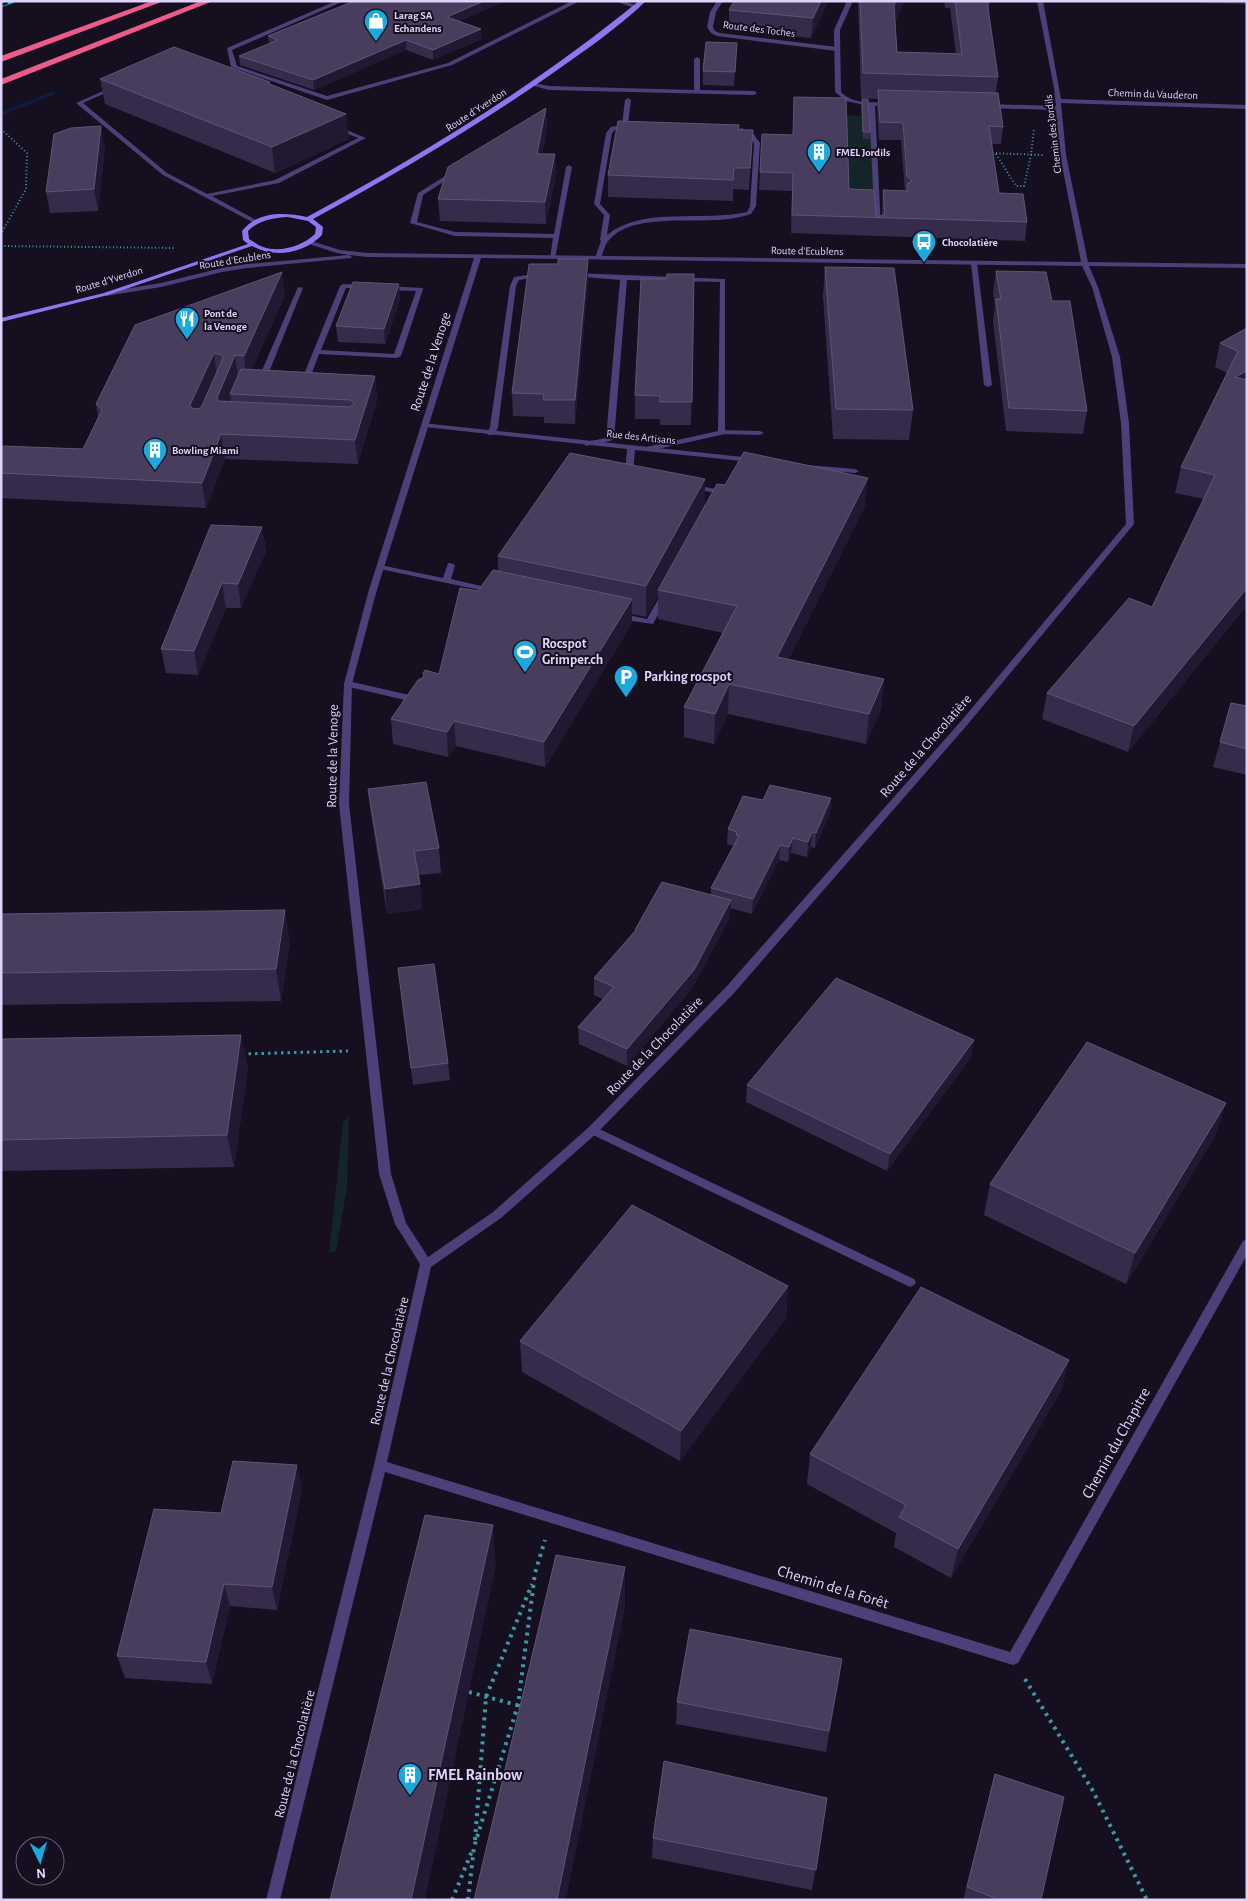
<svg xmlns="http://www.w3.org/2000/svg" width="1248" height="1901" font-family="'Alegreya Sans',sans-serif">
	<rect width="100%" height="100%" fill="#150f1f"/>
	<g fill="#132528">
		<polygon points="845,115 873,116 878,236 848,235"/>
		<polygon points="349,1118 347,1187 336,1251 329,1253 343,1122"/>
	</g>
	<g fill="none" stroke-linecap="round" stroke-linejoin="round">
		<polygon fill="#111a3c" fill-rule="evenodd" points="53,91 56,93 55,94 1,116 1,112"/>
		<g stroke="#3d98a4" stroke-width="2" stroke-dasharray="1 2.5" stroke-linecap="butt">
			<polyline points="1,129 27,153 26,189 1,234"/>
			<polyline points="989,153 1043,155"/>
			<polyline points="996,154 1016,186 1024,186 1031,155 1034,128"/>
			<polyline points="1,246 176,248"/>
		</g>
		<polyline stroke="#3d98a4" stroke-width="3" stroke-dasharray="2.5 4" stroke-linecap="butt" points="242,1054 348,1051"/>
		<g stroke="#3d98a4" stroke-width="4" stroke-dasharray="3 5" stroke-linecap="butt">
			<polyline points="1025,1679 1093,1791 1147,1900"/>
			<polyline points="469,1692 524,1707"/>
			<polyline points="475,1840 486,1697 532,1584"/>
			<polyline points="452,1900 472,1851"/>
			<polyline points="468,1900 474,1847 518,1705 535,1573 545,1540"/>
		</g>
		<g fill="#4c4078" fill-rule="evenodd">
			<polygon points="336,1 344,1 232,50 237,66 327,96 448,63 572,1 580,1 452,65 327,100 231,67 227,48"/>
			<polygon points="615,1 624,1 640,7 637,9"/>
			<polygon points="717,1 723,1 716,12 713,27 715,31 720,33 837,47 840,49 837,51 717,36 711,33 707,27 710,12"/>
			<polygon points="697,57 700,59 700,90 754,91 757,93 754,95 549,90 530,85 533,83 549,86 694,90 694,59"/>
			<polygon points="112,87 117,88 83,103 167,173 207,194 275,180 358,138 335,129 335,127 339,127 366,138 279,183 212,196 258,221 258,223 256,224 163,175 76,103"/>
			<path d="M628,98L631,100L628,124L633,126L615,130L612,133L600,204L610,215L607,235C643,206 703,222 747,212L750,206L754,143L749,135L739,131L738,130L741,128L753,133L760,143L756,206L751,214C738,218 726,220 713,220C683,222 630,215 609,240C605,244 603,253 601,258L596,259L595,258L601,241L600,240L604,215L594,204L606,133L611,127L622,125L625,100Z"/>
			<polygon points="569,165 572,167 555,259 550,258 553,238 455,236 410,223 418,193 455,170 457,171 457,173 423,195 417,222 455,232 554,234 566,167"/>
			<polygon points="974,261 977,263 992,385 988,387 984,385 971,263"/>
			<polygon points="343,284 365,285 368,287 365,289 346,288 321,350 394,354 416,291 387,290 384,288 387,286 422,288 423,289 401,356 397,358 319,354 308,384 301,386 300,384 340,286"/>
			<polygon points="298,287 303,288 265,382 258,384 257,382"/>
			<polygon points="422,423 752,458 756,460 752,462 635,450 633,473 635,475 631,477 625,474 627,449 425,427 422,427"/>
			<polygon points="719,430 760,431 764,433 760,435 722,434 718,432"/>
			<polygon points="806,465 855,469 859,471 855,473 809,469 806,469"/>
			<polygon points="689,484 721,490 725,492 722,497 716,497 716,493 689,488"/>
			<polygon points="448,563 451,563 455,565 451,579 494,589 498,591 494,593 380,569 376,567 380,565 443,578"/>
			<polygon points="660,596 666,596 667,598 653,624 618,619 614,616 618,613 647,619"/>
			<polygon points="348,681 418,697 422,700 418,703 345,686 344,684 345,682"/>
			<polygon points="593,1126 914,1279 916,1282 914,1285 910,1287 906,1285 589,1133 588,1130 589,1127"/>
		</g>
		<g fill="#4c4078" fill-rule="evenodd">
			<path d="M847,1H853L840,30L841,92C853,105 874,102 890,102L893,104L890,106H875L881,229L878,231L875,229L869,106L846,101L835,92L834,30Z"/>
			<path d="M1037,1H1043L1061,99L1247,105V109L1061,103L1066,155L1088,262L1247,264V268L1089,266L1098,287L1120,357L1129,423L1134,524L968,724L734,993L597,1133L501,1218L431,1267L387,1462L1010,1652L1243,1241L1247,1239V1255L1018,1663L1013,1665L385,1472L280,1900H266L374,1465L420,1264L395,1224L379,1174L339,804L344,684L368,593L474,258L368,257L349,255L352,257L351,258L247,268L222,272L161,287L106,296L103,294L106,292L161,283L222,268L247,264L349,255L337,253L309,244L308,243L311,241L340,250L368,253L1081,262L1060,155L1056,110L987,108L984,106L987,104L1056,106L1054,88ZM481,258L1082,266L1092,287L1112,357L1121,423L1126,524L962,720L726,987L589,1127L493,1212L428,1257L406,1223L391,1174L349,804L352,684L376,593Z"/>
			<polygon points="540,273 542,274 542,276 519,280 516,286 498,427 494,435 488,435 487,433 490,427 510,286 514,277"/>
			<polygon points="574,273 725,279 725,434 649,451 645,449 646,447 718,431 720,282 627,280 614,439 610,441 585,446 585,442 606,438 620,280 572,276 572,274"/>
		</g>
		<path fill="#8e76ee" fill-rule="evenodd" d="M639,1H646C618,28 584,51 553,73C476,127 396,174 313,219L323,227L322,235C305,253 274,259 252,246L108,295L1,322V318L104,293L248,244L243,240L242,231C258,211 284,212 307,217C424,154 536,85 639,1ZM288,217L308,221L316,227L315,234C302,246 281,253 263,247C258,245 254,242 249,239L248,231C259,220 273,218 288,217Z"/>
		<g fill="#eb5d88" fill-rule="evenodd">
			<polygon points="152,1 164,1 1,62 1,56"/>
			<polygon points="201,1 213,1 1,85 1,79"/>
		</g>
		<defs>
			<polyline id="rail" points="1,5 13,1"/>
		</defs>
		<use href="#rail" stroke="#1ca8dd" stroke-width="4"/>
		<use href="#rail" stroke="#150f1f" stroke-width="2.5" stroke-dasharray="7" stroke-linecap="butt"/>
	</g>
	<g fill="#372b4b">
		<polygon points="354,1 505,1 459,21 482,39 433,60 406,50 314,90 240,65 239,56 269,44 268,36"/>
		<polygon points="734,1 828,1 811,38 729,30 729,10"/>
		<polygon points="858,1 904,1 895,22 897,52 956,53 950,8 945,8 944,1 990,1 989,9 988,9 998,77 996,93 1003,127 1001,144 992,144 999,193 1027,222 1025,241 791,233 792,191 759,190 762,134 793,135 794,97 849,189 876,215 878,217 882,215 882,208 883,190 905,191 901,140 879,140 877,107 878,99 861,98"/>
		<polygon points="1201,1 1247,1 1247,4 1201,3"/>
		<polygon points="737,43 734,86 703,85 703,71"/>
		<polygon points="100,79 349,139 275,173 105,104"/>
		<polygon points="862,99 870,132 869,139 863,139 861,106"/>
		<polygon points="546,108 547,130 542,154 555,154 556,176 546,224 440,221 438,199"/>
		<polygon points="739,130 753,130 749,190 733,189 733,201 608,197 608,175"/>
		<polygon points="105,147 98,211 50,213 46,192"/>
		<polygon points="558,264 588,281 575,424 544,423 544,417 513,416 512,393"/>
		<polygon points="825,267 913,410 909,440 833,439 823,296"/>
		<polygon points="996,271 1052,301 1087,411 1083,434 1006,431 993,321 995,306 993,293"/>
		<polygon points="694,274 691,425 660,425 660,419 635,419 635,395 666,279"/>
		<polygon points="285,295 252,369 375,376 377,400 358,464 225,459 206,508 1,498 1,446 83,449 98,417 96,404"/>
		<polygon points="400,299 385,344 338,342 336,326"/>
		<polygon points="1247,328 1247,605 1128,752 1042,719 1047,693 1152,607 1204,499 1175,493 1181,467 1227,373 1215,367 1220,343"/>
		<polygon points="705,506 865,506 788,660 884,679 881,709 866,744 728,714 714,744 684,737 684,707 723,633 658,619 658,595 646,617 632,614 632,623 545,767 456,746 448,757 393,744 391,719 423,677 423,673 439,674 478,591 498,572 498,556"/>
		<polygon points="262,527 266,551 241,608 226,608 198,675 166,673 161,649"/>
		<polygon points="1247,706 1247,775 1213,767 1220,742"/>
		<polygon points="368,789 439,848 441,873 419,875 422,909 387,914 371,814"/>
		<polygon points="831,798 830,813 815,848 811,847 807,857 791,853 788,862 779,860 752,914 730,908 730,917 693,987 627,1066 579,1044 578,1027 603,999 594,995 594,978 635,932 635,930 711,895 711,888 734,846 727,844 728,829 763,800"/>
		<polygon points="1,914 290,942 281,1001 1,1005"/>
		<polygon points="400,985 448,1063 450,1080 413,1085"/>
		<polygon points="1,1039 248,1067 234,1167 1,1171"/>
		<polygon points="974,1040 971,1057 887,1171 746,1102 747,1085"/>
		<polygon points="1216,1134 1126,1284 984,1215 990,1184"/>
		<polygon points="788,1286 786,1318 680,1461 522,1372 520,1341"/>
		<polygon points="1069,1360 1061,1391 951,1578 894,1547 896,1533 807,1484 810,1454"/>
		<polygon points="302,1488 277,1610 230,1606 212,1684 125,1678 117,1656 221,1513"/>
		<polygon points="842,1659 826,1752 676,1724 677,1702"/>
		<polygon points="995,1774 1041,1900 963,1900"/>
		<polygon points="827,1798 812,1890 652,1858 653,1838"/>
	</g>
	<g fill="#221832">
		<polygon points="484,1 505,1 447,26 447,17"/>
		<polygon points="821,1 828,1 811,38 813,18"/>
		<polygon points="896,1 904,1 892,30 894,6"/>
		<polygon points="481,29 482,39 433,60 433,50"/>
		<polygon points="406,40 406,50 314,90 313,80"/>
		<polygon points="546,108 547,130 538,175 537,154"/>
		<polygon points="346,114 349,139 275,173 272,147"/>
		<polygon points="101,126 105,147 98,211 94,189"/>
		<polygon points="555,154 556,176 546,224 545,202"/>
		<polygon points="588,259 588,281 575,424 575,400"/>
		<polygon points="282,272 285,295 247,380 244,356"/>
		<polygon points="399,284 400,299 385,344 384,329"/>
		<polygon points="214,353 217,377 194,429 190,405"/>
		<polygon points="235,355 238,379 230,394 231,398 220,423 217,398"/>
		<polygon points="1247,371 1247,392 1235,377"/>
		<polygon points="375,376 377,400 358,464 355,440"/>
		<polygon points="221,434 225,459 206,508 202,483"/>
		<polygon points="868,478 865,506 775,687 777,657"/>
		<polygon points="705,479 705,510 658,590 658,595 646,617 646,586"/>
		<polygon points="262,527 266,551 241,608 238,584"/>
		<polygon points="222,583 226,608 198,675 194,651"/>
		<polygon points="1247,588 1247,605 1128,752 1134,726"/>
		<polygon points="632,599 632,623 545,767 544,742"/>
		<polygon points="884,679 881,709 866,744 869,714"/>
		<polygon points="729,684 728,714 714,744 715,714"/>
		<polygon points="454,721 456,746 448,757 447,732"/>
		<polygon points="831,798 830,813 815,848 816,833"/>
		<polygon points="812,832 811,847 807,857 808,842"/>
		<polygon points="793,838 791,853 788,862 789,847"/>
		<polygon points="780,845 779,860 752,914 753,899"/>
		<polygon points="420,884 422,909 387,914 385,889"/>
		<polygon points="731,900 730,917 693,987 627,1066 627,1049"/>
		<polygon points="285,910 290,942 281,1001 276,969"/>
		<polygon points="241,1035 248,1067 234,1167 227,1135"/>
		<polygon points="974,1040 971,1057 887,1171 890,1154"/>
		<polygon points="1226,1103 1216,1134 1126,1284 1135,1253"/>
		<polygon points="788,1286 786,1318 680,1461 681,1431"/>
		<polygon points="1069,1360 1061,1391 951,1578 958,1549"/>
		<polygon points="297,1465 302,1488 277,1610 272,1587"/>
		<polygon points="493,1525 496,1565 425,1900 411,1900"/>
		<polygon points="625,1567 625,1607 566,1900 557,1900"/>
		<polygon points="224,1584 230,1606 212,1684 206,1662"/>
		<polygon points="842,1659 839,1681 826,1752 829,1731"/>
	</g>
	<g fill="#493d5e" stroke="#605476" fill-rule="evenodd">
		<polygon points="354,1 484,1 447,17 481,29 433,50 406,40 313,80 239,56 278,40 268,36"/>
		<polygon points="734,1 821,1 813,18 729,10"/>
		<polygon points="860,1 896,1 894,6 897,52 962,54 955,1 987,1 998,77 863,73"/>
		<polygon points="706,42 737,43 735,72 703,71"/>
		<polygon points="174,47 270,82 267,83 346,114 272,147 100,79"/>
		<polygon points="878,90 998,93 1003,127 989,126 999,193 1023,194 1027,222 792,215 793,173 760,172 762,134 793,135 794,97 846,98 849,189 874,190 876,215 878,217 885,214 883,190 908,191 907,184 912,181 907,176 903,123 880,122"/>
		<polygon points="862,99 868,99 870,132 863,132"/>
		<polygon points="546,108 537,154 555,154 545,202 438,199 448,167"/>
		<polygon points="618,121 739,125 738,130 753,130 750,168 734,168 733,180 608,175"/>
		<polygon points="101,126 94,189 46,192 54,134 71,128"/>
		<polygon points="558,259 588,259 575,400 543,400 544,394 512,393 529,264 558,264"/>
		<polygon points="825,267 894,268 913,410 836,409"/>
		<polygon points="996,271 1046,272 1052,301 1070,301 1087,411 1009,408 996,299 1001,299"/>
		<path d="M282,272L244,356L235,355L217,398L219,401L349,407L355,404L350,400L230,394L241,369L375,376L355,440L221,434L202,483L1,473V446L83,449L102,410L96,404L135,325ZM214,353L222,355L223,358L201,408L193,409L190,405Z"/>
		<polygon points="667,274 694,274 692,402 660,402 660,396 635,395 641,279 666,279"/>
		<polygon points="353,282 399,284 384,329 336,326"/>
		<polygon points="1247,328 1247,371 1235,377 1247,380 1247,505 1246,507 1247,507 1247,588 1134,726 1047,693 1129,598 1152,607 1215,475 1181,467 1238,351 1220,343"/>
		<polygon points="744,452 868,478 777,657 884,679 869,714 729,684 715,714 684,707 737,606 658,590 717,484 725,485"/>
		<polygon points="570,453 705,479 646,586 498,556"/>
		<polygon points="211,525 262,527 238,584 222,583 194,651 161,649"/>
		<polygon points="493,570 632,599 544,742 454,721 447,732 391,719 418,680 424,677 423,673 425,670 439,674 460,588 478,591"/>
		<polygon points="1231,703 1247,706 1247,749 1220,742"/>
		<polygon points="426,782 439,848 414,851 420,884 385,889 368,789"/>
		<polygon points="770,785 831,798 816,833 812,832 808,842 793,838 789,847 780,845 753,899 711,888 739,836 736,835 737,832 728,829 743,796 763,800"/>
		<polygon points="662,882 731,900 694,970 627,1049 578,1027 614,987 594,978 636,930 635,930"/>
		<polygon points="285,910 276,969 1,973 1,914"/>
		<polygon points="434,964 448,1063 411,1068 398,968"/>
		<polygon points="836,978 974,1040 890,1154 747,1085"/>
		<polygon points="241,1035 227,1135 1,1140 1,1039"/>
		<polygon points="1087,1042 1226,1103 1135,1253 990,1184"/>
		<polygon points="632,1205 788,1286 681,1431 520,1341"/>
		<polygon points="921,1287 1069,1360 958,1549 899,1517 906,1505 810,1454"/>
		<polygon points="233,1461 297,1465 272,1587 224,1584 206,1662 117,1656 154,1509 221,1513"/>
		<polygon points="425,1515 493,1525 411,1900 330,1900"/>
		<polygon points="556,1555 625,1567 557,1900 474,1900"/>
		<polygon points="690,1629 842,1659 829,1731 677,1702"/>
		<polygon points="664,1761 827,1798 816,1870 653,1838"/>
		<polygon points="995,1774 1064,1797 1041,1900 1000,1900 967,1887"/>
	</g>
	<defs>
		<symbol id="shop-pin" viewBox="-11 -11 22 30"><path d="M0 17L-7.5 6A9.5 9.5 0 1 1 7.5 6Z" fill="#1ca8dd" stroke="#150f1f"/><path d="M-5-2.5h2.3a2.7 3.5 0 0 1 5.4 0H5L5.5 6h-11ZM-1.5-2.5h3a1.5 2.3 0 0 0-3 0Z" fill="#fff"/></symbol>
		<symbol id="building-pin" viewBox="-11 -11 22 30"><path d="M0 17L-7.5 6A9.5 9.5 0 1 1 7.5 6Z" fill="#1ca8dd" stroke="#150f1f"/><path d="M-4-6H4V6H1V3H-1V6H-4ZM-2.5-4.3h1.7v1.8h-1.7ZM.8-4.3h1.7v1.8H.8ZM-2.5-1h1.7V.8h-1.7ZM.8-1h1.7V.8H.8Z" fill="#fff"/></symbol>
		<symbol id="bus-pin" viewBox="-11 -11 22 30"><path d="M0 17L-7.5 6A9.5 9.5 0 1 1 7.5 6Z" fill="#1ca8dd" stroke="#150f1f"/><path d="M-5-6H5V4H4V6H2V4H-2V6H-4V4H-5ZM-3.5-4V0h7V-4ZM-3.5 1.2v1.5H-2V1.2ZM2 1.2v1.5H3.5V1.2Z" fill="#fff"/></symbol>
		<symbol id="restaurant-pin" viewBox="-11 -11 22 30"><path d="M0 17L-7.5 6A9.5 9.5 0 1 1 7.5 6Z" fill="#1ca8dd" stroke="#150f1f"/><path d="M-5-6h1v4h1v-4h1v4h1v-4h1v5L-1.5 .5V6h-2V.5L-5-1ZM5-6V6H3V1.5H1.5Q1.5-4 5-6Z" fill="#fff"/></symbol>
		<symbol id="stadium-pin" viewBox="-11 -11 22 30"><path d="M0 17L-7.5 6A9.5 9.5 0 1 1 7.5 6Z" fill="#1ca8dd" stroke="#150f1f"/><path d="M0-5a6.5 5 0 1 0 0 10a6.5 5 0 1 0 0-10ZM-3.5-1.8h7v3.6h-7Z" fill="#fff"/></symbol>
		<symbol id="parking-pin" viewBox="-11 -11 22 30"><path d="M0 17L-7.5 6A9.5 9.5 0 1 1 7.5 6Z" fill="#1ca8dd" stroke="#150f1f"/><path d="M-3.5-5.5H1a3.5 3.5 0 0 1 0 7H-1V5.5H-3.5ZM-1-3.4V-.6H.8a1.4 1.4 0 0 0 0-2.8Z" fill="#fff"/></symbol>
	</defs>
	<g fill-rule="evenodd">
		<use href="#shop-pin" x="362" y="7" width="28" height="38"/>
		<use href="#building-pin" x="805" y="138" width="28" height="38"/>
		<use href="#bus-pin" x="910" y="228" width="28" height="38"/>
		<use href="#restaurant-pin" x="173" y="305" width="28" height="38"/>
		<use href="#building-pin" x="141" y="436" width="28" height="38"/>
		<use href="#stadium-pin" x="511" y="638" width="28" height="38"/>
		<use href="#parking-pin" x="612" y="663" width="28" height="38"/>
		<use href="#building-pin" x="396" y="1761" width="28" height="38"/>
	</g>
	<g text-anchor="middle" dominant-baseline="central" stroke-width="4" stroke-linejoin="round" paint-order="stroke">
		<g font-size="11" font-weight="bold" fill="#ded3f9" stroke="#150f1f" text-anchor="start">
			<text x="394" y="15">Larag SA<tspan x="394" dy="13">Echandens</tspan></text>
			<text x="836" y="152">FMEL Jordils</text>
			<text x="942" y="242">Chocolatière</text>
			<text x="204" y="313">Pont de<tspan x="204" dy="13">la Venoge</tspan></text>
			<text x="172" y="450">Bowling Miami</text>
		</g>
		<g font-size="11" fill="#ded3f9" stroke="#150f1f">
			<text transform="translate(759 29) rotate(7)">Route des Toches</text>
			<text transform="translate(1153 94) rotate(2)">Chemin du Vauderon</text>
			<text transform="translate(476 110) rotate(-33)">Route d'Yverdon</text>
			<text transform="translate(1053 134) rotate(-97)">Chemin des Jordils</text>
			<text transform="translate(807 251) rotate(1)">Route d'Ecublens</text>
			<text transform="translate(235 260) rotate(-9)">Route d'Ecublens</text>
			<text transform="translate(109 280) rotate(-17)">Route d'Yverdon</text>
			<text transform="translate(641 437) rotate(6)">Rue des Artisans</text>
		</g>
		<g font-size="14" fill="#ded3f9" stroke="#150f1f">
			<text transform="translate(431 362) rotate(-72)">Route de la Venoge</text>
			<text transform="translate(926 746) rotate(-49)">Route de la Chocolatière</text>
			<text transform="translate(333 756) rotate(-89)">Route de la Venoge</text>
			<text transform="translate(655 1046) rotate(-46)">Route de la Chocolatière</text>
			<text transform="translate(390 1361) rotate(-77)">Route de la Chocolatière</text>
			<text transform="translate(295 1754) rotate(-76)">Route de la Chocolatière</text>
		</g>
		<g font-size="14" font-weight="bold" fill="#ded3f9" stroke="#150f1f" text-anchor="start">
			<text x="542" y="644">Rocspot<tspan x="542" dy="16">Grimper.ch</tspan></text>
			<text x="644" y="677">Parking rocspot</text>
		</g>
		<g font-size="16" fill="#ded3f9" stroke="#150f1f">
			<text transform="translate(1116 1443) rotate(-61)">Chemin du Chapitre</text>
			<text transform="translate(833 1587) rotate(17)">Chemin de la Forêt</text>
		</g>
		<g font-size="16" font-weight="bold" fill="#ded3f9" stroke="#150f1f" text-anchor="start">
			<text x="428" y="1775">FMEL Rainbow</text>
		</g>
	</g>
	<rect width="1248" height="1901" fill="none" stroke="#ded3f9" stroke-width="5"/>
	<g transform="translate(40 1861) rotate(175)"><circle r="24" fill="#150f1f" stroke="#655d76"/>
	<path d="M0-4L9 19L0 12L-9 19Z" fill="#1ca8dd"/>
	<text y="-8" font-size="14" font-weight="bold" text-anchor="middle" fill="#ded3f9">N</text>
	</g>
</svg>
